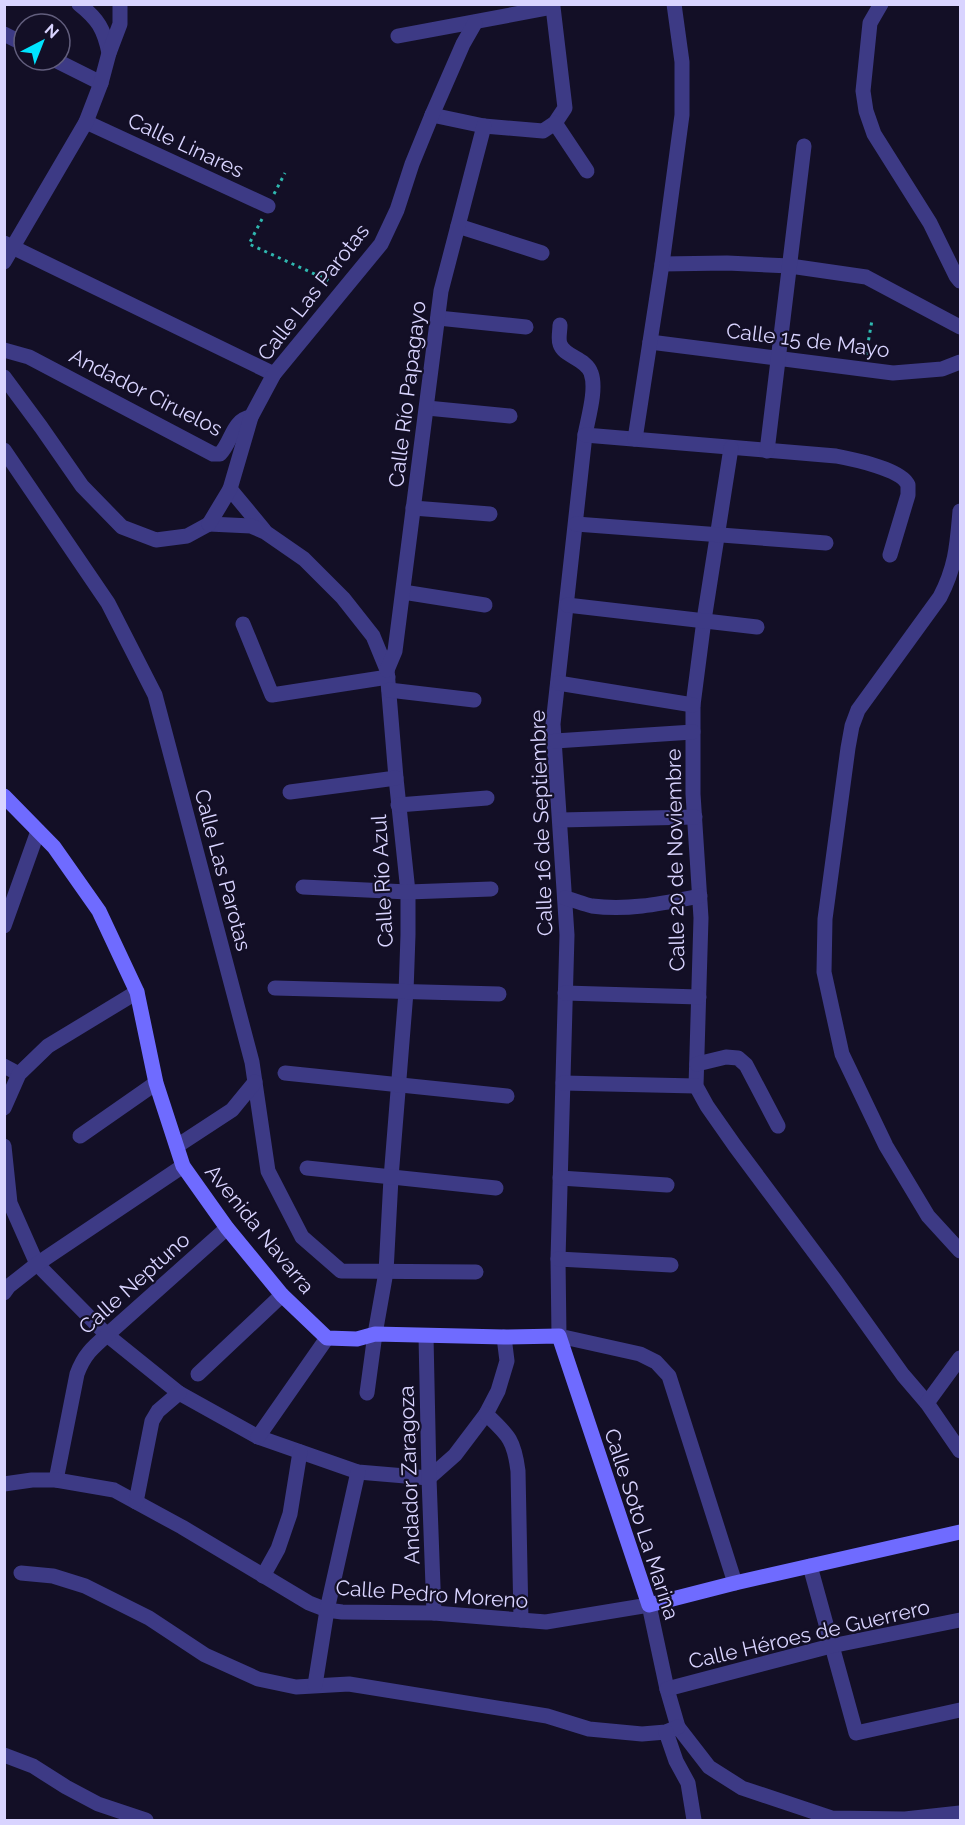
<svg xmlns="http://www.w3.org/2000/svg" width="965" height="1825" font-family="Raleway,sans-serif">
	<rect width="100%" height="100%" fill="#130f26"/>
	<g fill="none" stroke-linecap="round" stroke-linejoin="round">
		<g stroke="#2fb8b0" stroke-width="3" stroke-dasharray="3 4.5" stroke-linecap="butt">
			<polyline points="274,194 285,173"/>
			<polyline points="262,219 249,244 332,282"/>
			<polyline points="866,355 872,320"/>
		</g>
		<g stroke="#3d3a85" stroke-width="15">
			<path d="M79,4C98,19 104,29 109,53"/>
			<polyline points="881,4 870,23 863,91 866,111 874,134 930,223 956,276 960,281"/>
			<polyline points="4,34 24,44"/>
			<polyline points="398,36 553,7 565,108 555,123 543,131 484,126 432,115"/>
			<polyline points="55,60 101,83"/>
			<polyline points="86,122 268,206"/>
			<polyline points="555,123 587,171"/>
			<polyline points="458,226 542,253"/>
			<polyline points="4,243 274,374"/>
			<polyline points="4,262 86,122 101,83 109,53 120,24 120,4"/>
			<polyline points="662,264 727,263 790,266 866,277 960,327"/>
			<polyline points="438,318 526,327"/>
			<path d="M560,325C560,331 558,339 560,344C564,357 586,358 591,373C597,389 588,418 585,435L553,724L567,935L558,1259L559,1336L640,1354L656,1362L669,1376L735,1583"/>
			<polyline points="650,342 893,373 942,369 960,362"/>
			<path d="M4,350L29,357L213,454H220C232,442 232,420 251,417"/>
			<polyline points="4,377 41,427 82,486 122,527 156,540 187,536 209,524"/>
			<polyline points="427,408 510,416"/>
			<path d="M585,435L836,456C852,459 902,469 908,485C908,486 908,494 908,495L890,555"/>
			<polyline points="635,439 662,264 682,115 682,62 674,4"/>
			<polyline points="731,448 704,620 693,705 693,794 701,918 696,1086 707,1106 735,1146 835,1280 903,1375 927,1403 960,1451"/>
			<polyline points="4,450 108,603 155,695 252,1062 268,1171 302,1237 341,1271 476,1272"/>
			<polyline points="767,451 804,146"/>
			<polyline points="230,489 264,530"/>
			<polyline points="413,508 490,514"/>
			<path d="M960,511C957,545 956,566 940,597L858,710L852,726L848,748L825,919L824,972L842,1054L886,1146L928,1216L960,1251"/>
			<polyline points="209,524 251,526 265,532 304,559 343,598 373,636 387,670 396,778 408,892 408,935 406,992 391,1178 386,1272 375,1334 367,1393"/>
			<polyline points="209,524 230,489 251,417 274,374 381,244 397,210 412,164 432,115 463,44 475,23"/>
			<polyline points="576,524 826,543"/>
			<polyline points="403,592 485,605"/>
			<polyline points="567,605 757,627"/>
			<polyline points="243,624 272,695 388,677"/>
			<polyline points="387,670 395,651 441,291 484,126"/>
			<polyline points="558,683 693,705"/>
			<polyline points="389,690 474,700"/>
			<polyline points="555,741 693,732"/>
			<polyline points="290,792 396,778"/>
			<polyline points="398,805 487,798"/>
			<polyline points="560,820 695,817"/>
			<polyline points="303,887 408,892 491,889"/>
			<path d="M565,898C574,900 583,904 592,906C629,911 664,903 700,896"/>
			<polyline points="4,926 38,831"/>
			<polyline points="275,988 499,994"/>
			<polyline points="565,993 699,997"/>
			<polyline points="697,1064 726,1057 738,1058 746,1065 778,1126"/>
			<polyline points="4,1066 19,1074"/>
			<polyline points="285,1073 507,1096"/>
			<polyline points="563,1083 696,1086"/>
			<polyline points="4,1108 19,1074 48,1046 137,992"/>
			<polyline points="80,1136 156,1083"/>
			<polyline points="4,1146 10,1203 37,1264 107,1335 179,1393 258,1437 358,1472 429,1478 455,1455 486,1414 498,1391 507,1361 504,1337"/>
			<polyline points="177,1146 232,1110 255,1082"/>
			<polyline points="307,1168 496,1188"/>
			<polyline points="560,1178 667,1185"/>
			<polyline points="558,1259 671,1265"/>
			<polyline points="4,1293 9,1286 37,1264 183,1166"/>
			<polyline points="426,1336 429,1478 434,1613"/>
			<polyline points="198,1374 282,1295"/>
			<polyline points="927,1403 960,1358"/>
			<path d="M486,1414C508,1435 514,1439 518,1471L521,1620"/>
			<polyline points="258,1437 327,1338"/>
			<path d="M56,1480L77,1374C84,1355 92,1348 107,1335L227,1228"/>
			<polyline points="4,1484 32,1480 56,1480 114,1490 182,1527 309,1603 327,1610 342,1612 434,1613 546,1622 649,1605 667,1689 678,1727 709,1767 742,1788 832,1818 905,1819 960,1813"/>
			<polyline points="136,1502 152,1421 158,1411 179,1393"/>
			<polyline points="810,1566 856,1733 960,1710"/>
			<polyline points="21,1573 53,1576 85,1586 149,1618 205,1655 258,1679 296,1687 349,1684 547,1716 589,1729 642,1734 666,1732 678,1727"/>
			<polyline points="263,1576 278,1549 290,1514 300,1452"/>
			<polyline points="315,1685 327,1610 358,1472"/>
			<polyline points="667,1689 831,1646 960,1620"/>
			<polyline points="666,1732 676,1761 688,1783 694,1820"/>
			<polyline points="4,1755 33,1766 66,1787 98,1804 146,1820"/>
		</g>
		<polyline stroke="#6f6bff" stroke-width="15" points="4,796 54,847 99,911 137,992 156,1083 183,1166 227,1228 282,1295 327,1338 357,1339 375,1334 504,1337 559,1336 649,1605 735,1583 960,1532"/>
	</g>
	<g text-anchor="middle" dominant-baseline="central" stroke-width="4.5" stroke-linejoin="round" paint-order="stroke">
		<g font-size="21" fill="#d9d4ff" stroke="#130f26">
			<text transform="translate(186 145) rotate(25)">Calle Linares</text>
			<text transform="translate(313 292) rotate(-52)">Calle Las Parotas</text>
			<text transform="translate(808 340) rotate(7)">Calle 15 de Mayo</text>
			<text transform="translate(146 392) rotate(27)">Andador Ciruelos</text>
			<text transform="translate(407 394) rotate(-83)">Calle Río Papagayo</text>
			<text transform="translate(541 823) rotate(-92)">Calle 16 de Septiembre</text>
			<text transform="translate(675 860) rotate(-91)">Calle 20 de Noviembre</text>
			<text transform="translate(223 870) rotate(75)">Calle Las Parotas</text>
			<text transform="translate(382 881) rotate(-93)">Calle Río Azul</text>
			<text transform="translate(260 1229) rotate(51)">Avenida Navarra</text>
			<text transform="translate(134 1283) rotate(-42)">Calle Neptuno</text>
			<text transform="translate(409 1475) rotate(-92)">Andador Zaragoza</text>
			<text transform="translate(642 1524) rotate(72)">Calle Soto La Marina</text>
			<text transform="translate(432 1594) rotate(4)">Calle Pedro Moreno</text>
			<text transform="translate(809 1634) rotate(-13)">Calle Héroes de Guerrero</text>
		</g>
	</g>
	<rect width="965" height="1825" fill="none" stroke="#d9d4ff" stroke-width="12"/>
	<g transform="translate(42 42) rotate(42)"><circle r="28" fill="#130f26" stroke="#625e7d" stroke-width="1.5"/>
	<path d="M0-4.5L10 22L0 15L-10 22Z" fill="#00e5ff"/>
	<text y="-9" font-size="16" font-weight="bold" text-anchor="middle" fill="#d9d4ff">N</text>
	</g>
</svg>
